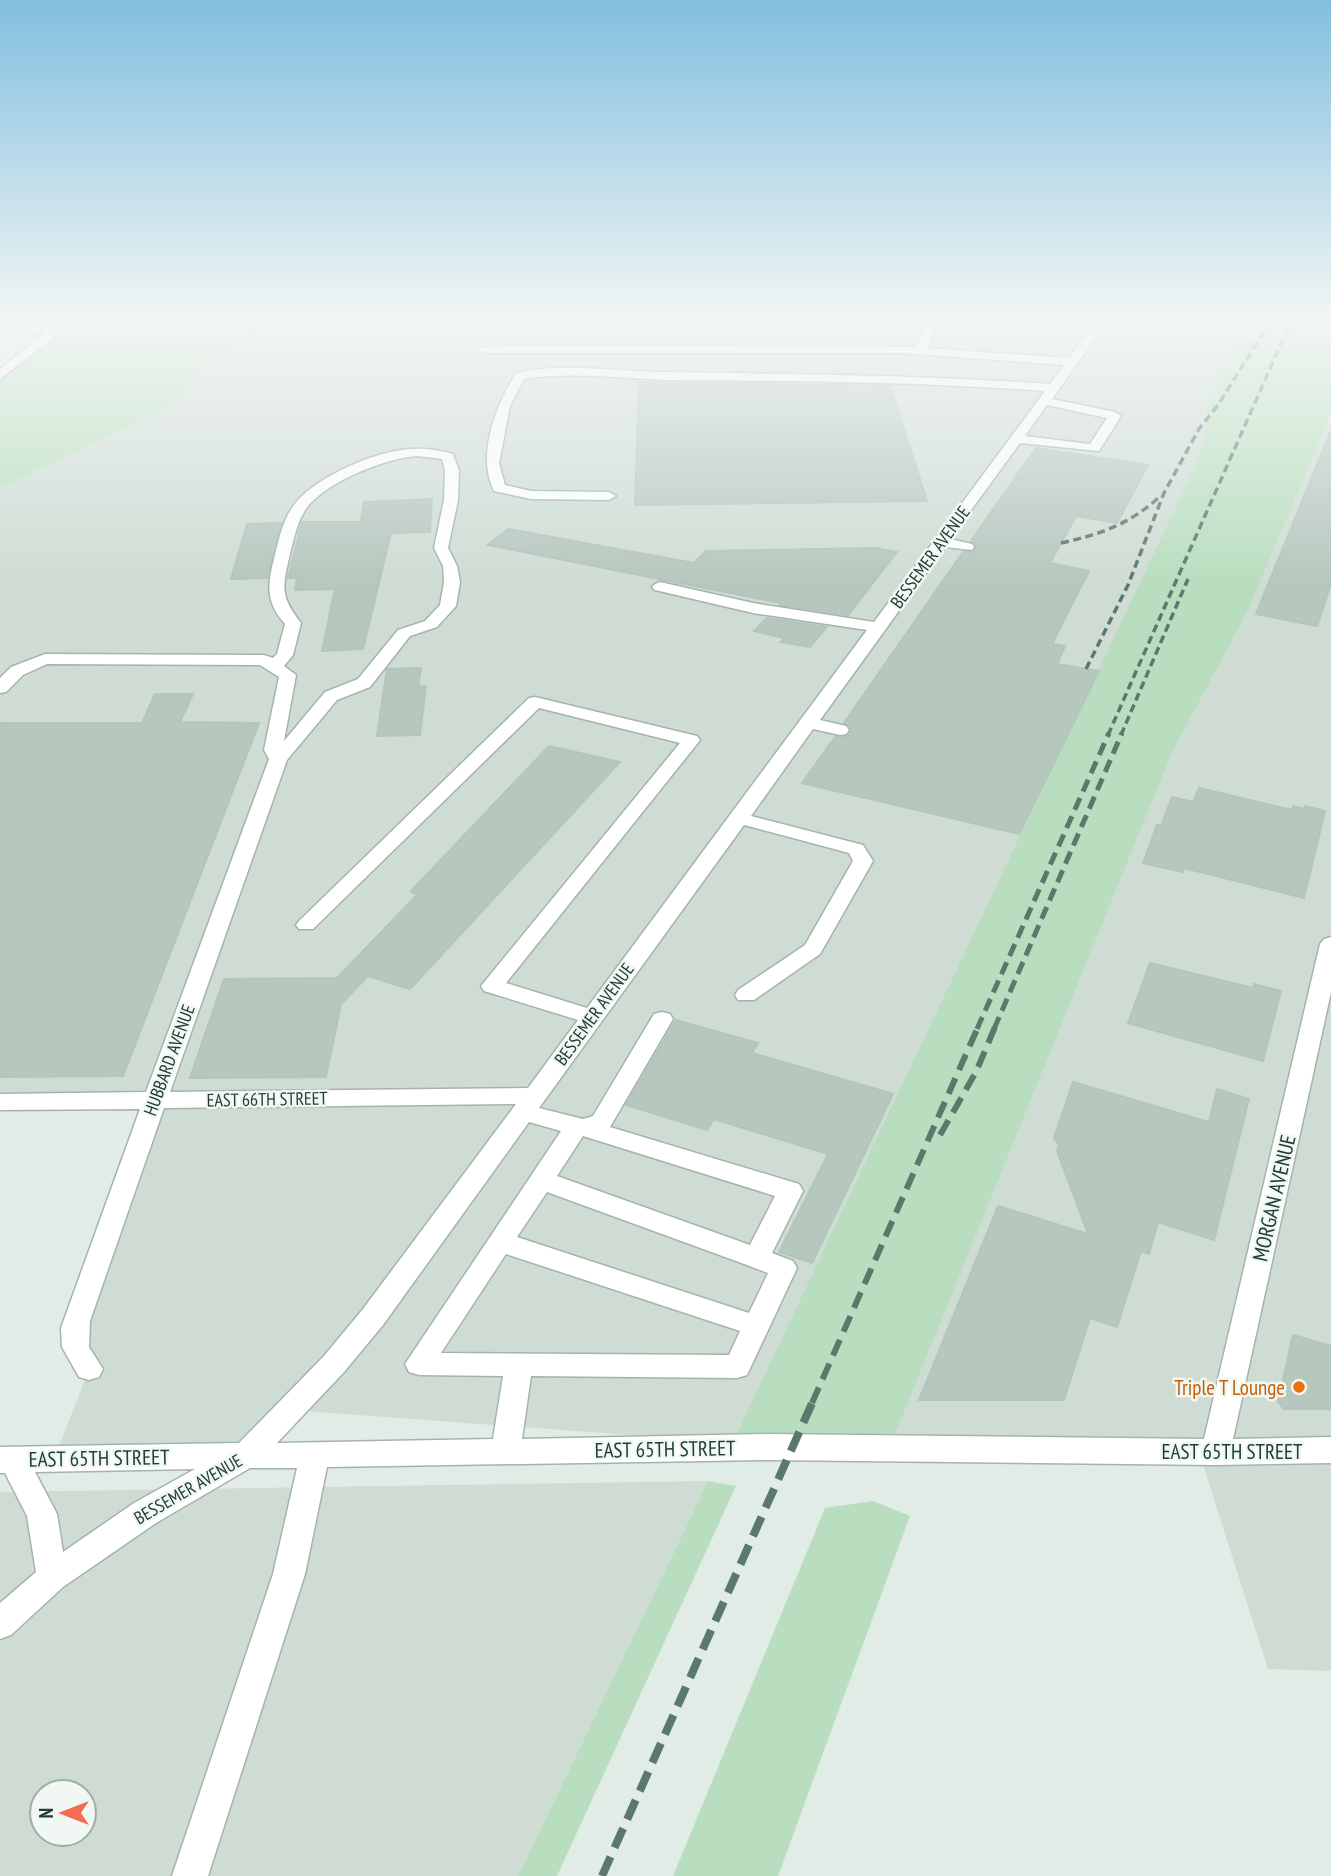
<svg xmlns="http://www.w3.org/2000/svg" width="1331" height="1876" font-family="'PT Sans Narrow',sans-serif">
	<rect width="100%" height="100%" fill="#e1ece6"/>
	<g fill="#cfdcd4" fill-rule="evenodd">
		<polygon points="302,319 1247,319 1302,417 1331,422 1331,1671 1268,1669 1199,1452 793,1447 291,1410 247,1455 54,1459 89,1369 76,1354 154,1101 0,1102 0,488 176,404 202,362 276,335"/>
		<path d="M708,1481L518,1876H0V1492ZM42,1792H84V1834H42Z"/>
	</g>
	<g fill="#b9debf">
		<polygon points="64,319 302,319 276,335 202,362 176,404 0,488 0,375 48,337"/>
		<polygon points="1245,319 1331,319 1331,414 1246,614 1172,752 889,1449 730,1448 1182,494 1203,446 1209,396"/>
		<polygon points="708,1481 736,1486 557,1876 518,1876"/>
		<polygon points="873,1501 910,1516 778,1876 673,1876 825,1508"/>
	</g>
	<g fill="#b6c7be" stroke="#b3c5bc" stroke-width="2">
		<polygon points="639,382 890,386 927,501 635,505"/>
		<polygon points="1331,430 1331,584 1317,626 1256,614"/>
		<polygon points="1036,448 1148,465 1117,523 1076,516 1050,563 1089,571 1052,644 1065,646 1057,664 1099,671 1019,834 802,783 835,737 846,737 851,732 844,723 963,552 974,551 976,546 971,541"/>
		<polygon points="432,499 430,532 391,533 363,649 322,651 335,589 295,590 297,578 288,578 302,522 361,522 364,502"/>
		<polygon points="282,523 267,578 231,579 247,524"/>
		<polygon points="508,529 694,563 706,551 876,548 897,552 848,615 780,605 781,603 488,545"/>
		<polygon points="767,618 827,627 810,647 781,642 784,638 754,631"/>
		<polygon points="421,668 418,687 426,686 420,735 377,736 387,669"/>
		<polygon points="155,694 193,694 180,722 259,723 123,1076 0,1077 0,723 142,723"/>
		<polygon points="549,746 620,762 410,989 368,976 341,1004 326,1077 190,1078 224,979 337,978 417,895 411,891"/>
		<polygon points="1199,788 1292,810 1293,806 1304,809 1305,806 1325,811 1304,898 1184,868 1183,872 1143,863 1157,825 1161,826 1172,797 1193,802"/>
		<polygon points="1150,963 1253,988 1254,984 1281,991 1263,1061 1128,1023"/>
		<polygon points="676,1020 758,1043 752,1053 893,1094 812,1263 779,1252 828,1154 714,1119 707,1130 626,1105"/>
		<polygon points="1073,1082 1209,1122 1217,1089 1249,1099 1214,1240 1158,1222 1149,1254 1141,1251 1117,1327 1090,1318 1064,1400 919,1400 998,1206 1088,1234 1057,1151 1059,1145 1054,1138"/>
		<polygon points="1293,1335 1331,1346 1331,1409 1284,1409 1278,1402"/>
	</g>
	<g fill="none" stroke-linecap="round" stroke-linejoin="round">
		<defs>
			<g id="minor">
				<polygon points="58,319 69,319 52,339 0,379 0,369 46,332 0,332 0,326 52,326"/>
				<path d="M930,319H940L927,348L1069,358L1098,319H1109L1052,399L1115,412L1121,416L1099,451L1020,443L950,539L972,544L974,547L972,550L945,547L820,720L846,726L849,730L846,734L840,735L813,729L751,816L863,845L873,861L820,954L754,1000H738L735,995L738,990L805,945L853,861L849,853L744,825L539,1108L583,1119L593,1116L654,1014L662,1012L670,1014L673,1019L610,1127L799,1184L803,1191L772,1253L793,1261L797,1268L747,1375L737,1378L531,1376L522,1439L769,1434L1204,1439L1320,944L1324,939L1331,937V992L1233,1439L1331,1437V1463L1216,1465L769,1460L327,1467L305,1574L208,1876H172L273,1574L297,1468H250L156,1523L63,1587L11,1635L0,1639V1603L36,1572L27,1516L5,1473H0V1447L239,1443L324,1356L363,1309L516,1104L164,1108L90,1321L89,1347L103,1369L99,1377L89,1380L79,1377L62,1347L61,1328L140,1109L0,1110V1094L146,1092L269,759L264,750L279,677L260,665L47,664L23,675L6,692L0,693V678L11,667L45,654L264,655L273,658L277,654L285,624C266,603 267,585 274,559C278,543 282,522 292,508C311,478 376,451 410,449C425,448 439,450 453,454L459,471L458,500L448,548L457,566L460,582L456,606L437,627L410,636L370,687L337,700L287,760L170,1092L528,1088L578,1020L484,991L481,986L680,743L539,708L313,929H299L296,925L299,921L529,698L535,697L697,736L700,740L697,744L506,983L587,1008L867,630L753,613L655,590L652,587L655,584L660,582L753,603L874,622L1045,391C921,382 797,381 673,380C623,379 574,371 524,379L510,406L499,463L505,485L531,491L609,492L616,496L609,500L531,499L494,491C476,455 496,405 516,373C565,362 616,372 665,372C794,374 922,375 1050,384L1064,365L902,353H483L477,350L483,347L514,346L916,347ZM1047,405L1107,418L1090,444L1025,436ZM418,456L442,459L445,471L444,500L434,548L443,566L444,582L440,605L425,621L398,630L358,679L325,692L284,741L296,675L284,666L293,655L301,623C281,597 282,590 289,558C293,543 296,525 304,512C320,484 387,457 418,456ZM529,1122L561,1131L405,1364L409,1372L419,1375L503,1376L493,1439L277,1443L344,1372L383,1325ZM583,1136L775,1196L750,1245L557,1176ZM547,1192L747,1265L768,1273L749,1313L517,1237ZM506,1254L740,1331L729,1355L441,1353ZM195,1469L134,1503L63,1552L57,1514L35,1472Z"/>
			</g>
		</defs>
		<use href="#minor" stroke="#a4b4ac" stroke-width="3"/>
		<use href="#minor" fill="#fff" fill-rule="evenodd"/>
		<g stroke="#5b786d" stroke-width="3.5" stroke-dasharray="8 4.5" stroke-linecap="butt">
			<path d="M1061,543C1098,535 1130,524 1158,498"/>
			<polyline points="1086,669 1128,585 1164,493 1199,429 1218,405 1272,319"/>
			<polyline points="1108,735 1292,319"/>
			<polyline points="1121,735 1188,579"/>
		</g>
		<g stroke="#5b786d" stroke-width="5" stroke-dasharray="13 7" stroke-linecap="butt">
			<polyline points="977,1029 1109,733"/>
			<polyline points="994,1029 1122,733"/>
		</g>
		<g stroke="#5b786d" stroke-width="6" stroke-dasharray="17 9" stroke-linecap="butt">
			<polyline points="940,1135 976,1072 995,1027"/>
			<polyline points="812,1403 978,1027"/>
		</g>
		<polyline stroke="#5b786d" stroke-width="8" stroke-dasharray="21 10" stroke-linecap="butt" points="602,1876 813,1401"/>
	</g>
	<linearGradient id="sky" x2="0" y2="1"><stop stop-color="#81bfdf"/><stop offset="0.55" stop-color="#f2f6f4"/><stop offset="1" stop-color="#f2f6f4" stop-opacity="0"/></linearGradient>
	<rect width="1331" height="582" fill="url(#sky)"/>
	<circle fill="#e8710a" stroke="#f1f8f4" stroke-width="2.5" cx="1299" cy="1387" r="7"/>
	<g text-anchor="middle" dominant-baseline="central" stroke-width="5" stroke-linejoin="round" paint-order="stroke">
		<g font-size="18" fill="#213d32" stroke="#f1f8f4">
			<text transform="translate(930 557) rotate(-54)">BESSEMER AVENUE</text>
			<text transform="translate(594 1014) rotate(-54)">BESSEMER AVENUE</text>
			<text transform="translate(169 1060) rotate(-70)">HUBBARD AVENUE</text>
			<text transform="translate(267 1099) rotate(-1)">EAST 66TH STREET</text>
			<text transform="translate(188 1489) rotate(-30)">BESSEMER AVENUE</text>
		</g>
		<g font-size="21" fill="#213d32" stroke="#f1f8f4">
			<text transform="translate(1274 1198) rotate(-77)">MORGAN AVENUE</text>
			<text transform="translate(665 1449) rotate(-1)">EAST 65TH STREET</text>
			<text x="1232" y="1451">EAST 65TH STREET</text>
			<text transform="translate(99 1458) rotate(-1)">EAST 65TH STREET</text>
		</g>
		<g font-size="21" fill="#c56008" stroke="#f1f8f4" text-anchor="end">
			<text x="1285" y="1387">Triple T Lounge</text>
		</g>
	</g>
	<g transform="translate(63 1813) rotate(270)"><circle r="33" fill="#f1f8f4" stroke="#9eada6" stroke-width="2"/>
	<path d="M0-5L12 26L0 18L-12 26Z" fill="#f56b55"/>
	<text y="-10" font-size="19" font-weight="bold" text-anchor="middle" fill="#213d32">N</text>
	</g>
</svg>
